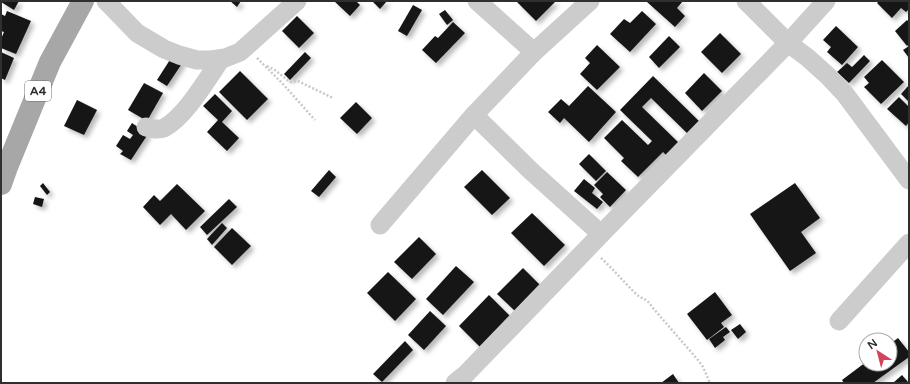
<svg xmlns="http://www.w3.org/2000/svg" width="910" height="384" font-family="'Varela Round',sans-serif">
	<defs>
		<filter id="shadow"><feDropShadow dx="3.5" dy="3.5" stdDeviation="2" flood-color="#0004"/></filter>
	</defs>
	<rect width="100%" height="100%" fill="#fff"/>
	<g fill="#161616" filter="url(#shadow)">
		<polygon points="1,1 19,1 14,10 1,2"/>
		<polygon points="230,1 241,1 237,7"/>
		<polygon points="334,1 356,1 360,5 350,16"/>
		<polygon points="372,1 387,1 380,9"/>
		<polygon points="518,1 556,1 536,21 517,2"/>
		<polygon points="648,1 683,1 677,8 685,16 675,27 647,2"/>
		<polygon points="879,1 909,1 909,9 906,12 901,8 892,18 877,3"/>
		<polygon points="413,5 422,10 407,36 398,31"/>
		<polygon points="445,10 453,20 447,25 439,14"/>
		<polygon points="7,11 31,21 16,54 1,48 1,39 4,32 1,31 1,14 5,16"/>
		<polygon points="642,11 656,24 630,52 610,34 624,19 630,23"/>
		<polygon points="297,16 314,33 299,48 282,31"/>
		<polygon points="907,20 909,22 909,44 907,46 895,31"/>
		<polygon points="453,22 465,33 436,63 422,50 435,36 438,38"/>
		<polygon points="836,26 858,47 842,65 827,52 831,47 823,40"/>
		<polygon points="720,33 741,54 722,73 701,52"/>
		<polygon points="669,36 680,47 659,68 649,57"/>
		<polygon points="597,45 620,67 597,90 580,74 590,63 585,58"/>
		<polygon points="909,46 909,58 903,50"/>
		<polygon points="1,52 14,58 5,80 1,78"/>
		<polygon points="305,52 311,58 290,80 284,74"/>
		<polygon points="173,55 183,62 167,86 157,80"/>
		<polygon points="864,55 870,61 849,83 837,72 847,63 852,67"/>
		<polygon points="882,60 904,82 881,104 864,87 869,83 864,77"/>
		<polygon points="240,71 268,99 247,120 219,92"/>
		<polygon points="704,73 722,91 702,111 685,93"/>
		<polygon points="653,76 701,123 689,135 651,98 642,107 679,143 667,156 663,152 638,177 621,161 624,158 604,138 622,120 648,145 652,141 620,110"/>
		<polygon points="144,83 163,93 147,121 128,110"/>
		<polygon points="909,85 909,102 901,94"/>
		<polygon points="588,86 616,112 589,142 564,118 560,123 548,112 561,99 569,106"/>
		<polygon points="215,94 232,111 222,122 239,138 227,151 207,132 218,120 203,106"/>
		<polygon points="899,97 909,107 909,122 906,126 887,109"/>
		<polygon points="77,100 97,110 84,135 64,126"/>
		<polygon points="356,102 372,118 357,134 340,118"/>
		<polygon points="132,123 148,134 131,160 120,154 123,151 116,146 123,135 130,139 133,135 127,131"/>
		<polygon points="589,154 606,171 596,181 579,164"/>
		<polygon points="329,170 336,177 319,197 311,191"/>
		<polygon points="482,170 510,198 492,215 464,187"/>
		<polygon points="607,172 626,190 610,207 600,197 603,194 594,185"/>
		<polygon points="584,179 595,188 592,193 603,202 597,209 574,191"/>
		<polygon points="43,183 50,192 47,195 40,186"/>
		<polygon points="795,183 820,218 801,232 816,253 790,271 750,214"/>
		<polygon points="177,184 205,211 186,230 171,214 160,225 143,207 154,195 160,201"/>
		<polygon points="35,197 44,199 42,207 33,204"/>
		<polygon points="229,199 237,207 207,235 200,227"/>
		<polygon points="532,213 565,245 544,266 511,233"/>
		<polygon points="222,223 227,228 212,245 207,239"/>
		<polygon points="232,228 251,246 232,265 214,247"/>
		<polygon points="419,237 436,254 412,279 394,262"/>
		<polygon points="456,266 474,282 443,315 426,299"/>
		<polygon points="523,268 540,285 515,311 497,294"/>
		<polygon points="388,272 416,299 395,321 367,293"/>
		<polygon points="715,292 732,315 721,323 724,327 707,340 687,314"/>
		<polygon points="489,295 510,316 480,347 459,326"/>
		<polygon points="430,311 446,326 424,350 408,335"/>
		<polygon points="740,324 746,332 738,339 731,330"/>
		<polygon points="726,327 730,332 723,337 725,340 715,348 709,339"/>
		<polygon points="898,338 909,352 909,357 873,383 844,383 842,380 866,362 866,364 890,364 890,344"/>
		<polygon points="405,341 413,350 382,382 373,374"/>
		<polygon points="673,374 679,383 661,383"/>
		<polygon points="902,375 908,382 906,383 893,383"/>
	</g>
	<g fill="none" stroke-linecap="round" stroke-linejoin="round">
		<g stroke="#c9c9c9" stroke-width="2.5" stroke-dasharray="2 2" stroke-linecap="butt">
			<polyline points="257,58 282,83 315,120"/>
			<polyline points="267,66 275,70 290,82 298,81 333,98"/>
			<path d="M601,258C613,269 623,281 635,293C642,300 646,297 652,307L698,360L703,367L710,383"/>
		</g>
		<g stroke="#ccc" stroke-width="19">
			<polyline points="106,1 137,33 164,49 179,55 197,60 211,60 225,58 240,52 297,1"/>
			<polyline points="477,1 534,52"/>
			<polyline points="746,1 788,43 808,58 828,76 845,94 909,180"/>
			<polyline points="474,115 530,170 601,234"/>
			<path d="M146,127C151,129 159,130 164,128C186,116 207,79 221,59"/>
			<polyline points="380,225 474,115 534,52 590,1"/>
			<polyline points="839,321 909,243"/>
			<polyline points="455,383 465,375 606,229 788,43 826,1"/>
		</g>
		<polyline stroke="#a7a7a7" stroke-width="22" points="1,184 7,167 50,62 83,1"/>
	</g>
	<g text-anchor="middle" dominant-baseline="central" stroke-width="4" stroke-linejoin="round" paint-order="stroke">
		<rect fill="#fff" stroke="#6d6d6d" stroke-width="1" x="25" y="81" width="26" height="20" rx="3"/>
		<g font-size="12" font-weight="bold" fill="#2f2f2f">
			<text x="38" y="91">A4</text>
		</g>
	</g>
	<rect width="910" height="384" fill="none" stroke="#2f2f2f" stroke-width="4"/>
	<g transform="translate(878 352) rotate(324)"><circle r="19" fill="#ffffff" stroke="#acacac"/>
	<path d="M0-3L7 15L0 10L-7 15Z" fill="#d4435e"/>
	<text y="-6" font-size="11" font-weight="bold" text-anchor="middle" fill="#2f2f2f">N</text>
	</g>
</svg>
